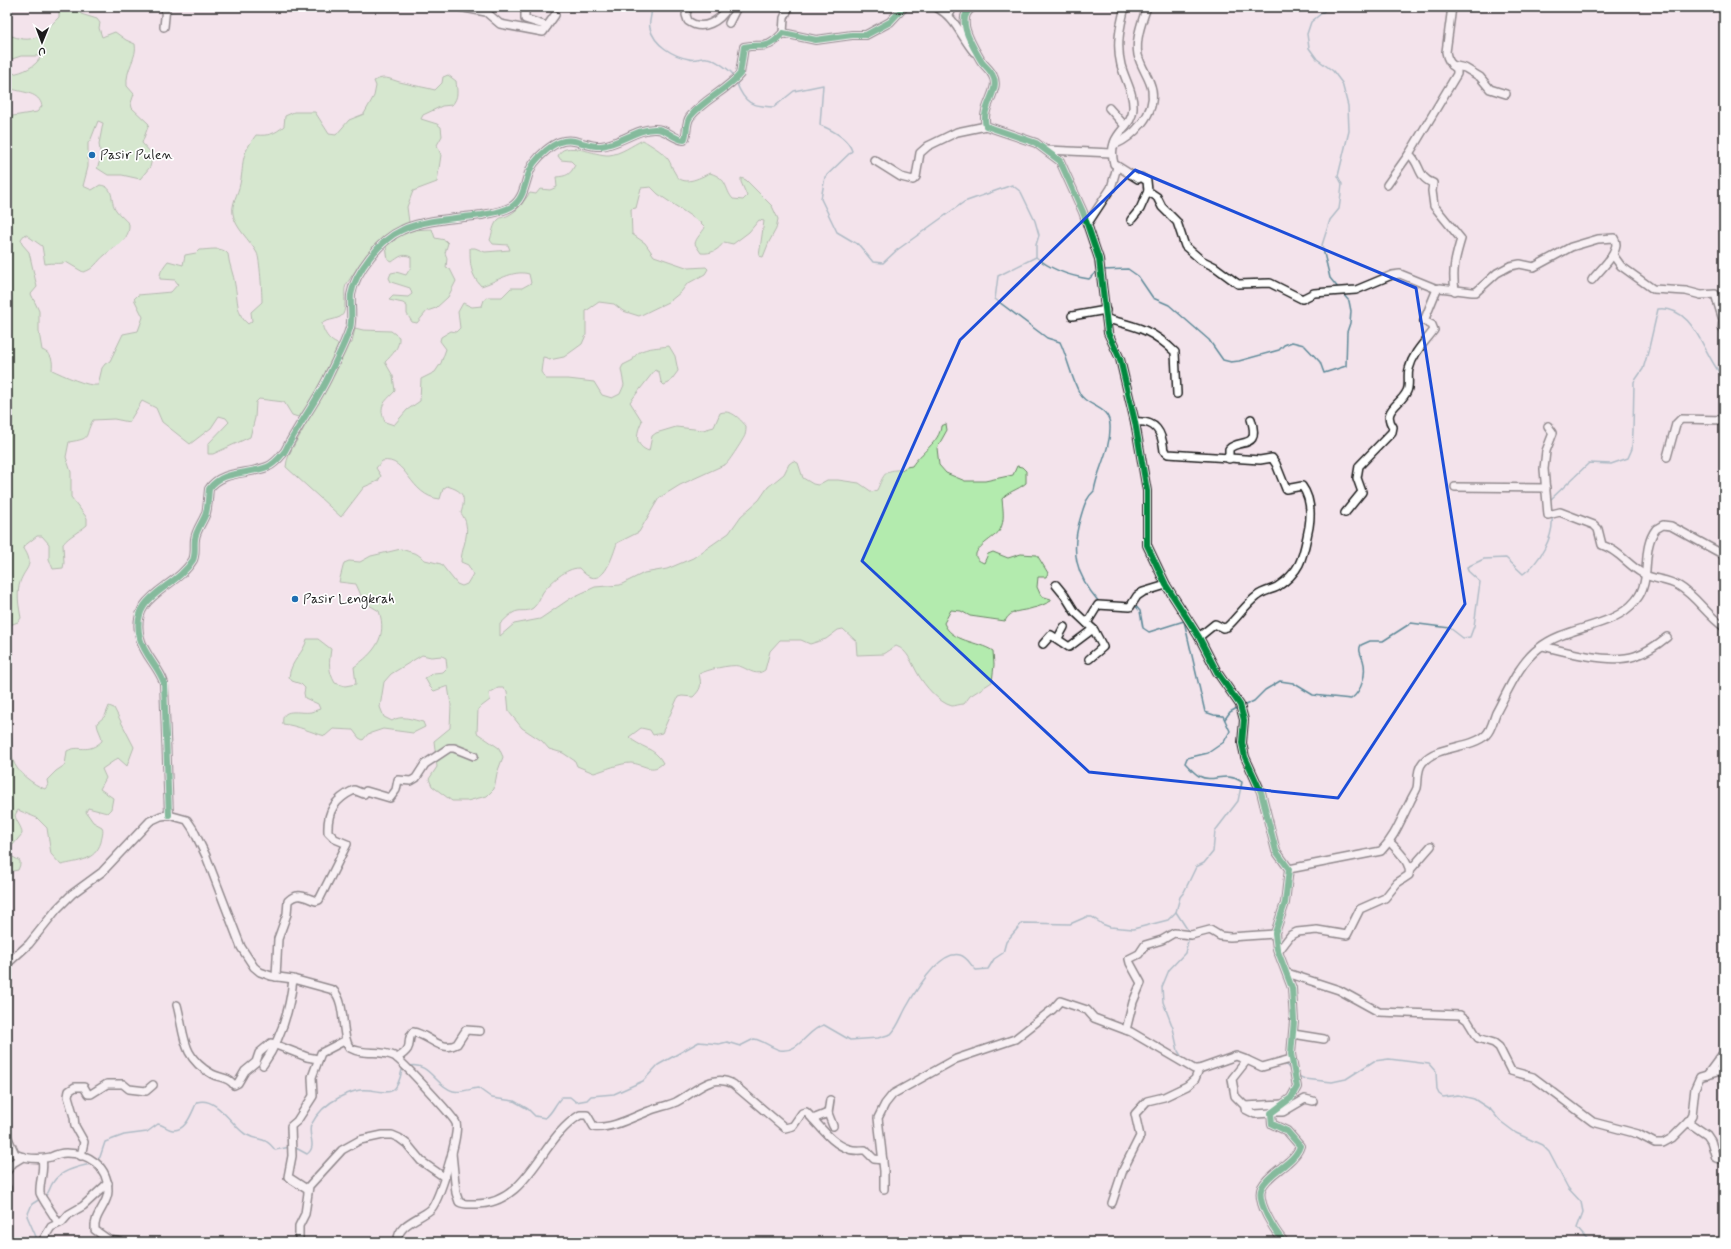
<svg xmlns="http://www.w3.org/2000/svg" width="1731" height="1249" font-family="Mynerve,sans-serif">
	<rect width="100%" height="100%" fill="#f3e3eb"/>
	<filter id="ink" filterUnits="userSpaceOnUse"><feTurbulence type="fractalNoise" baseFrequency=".025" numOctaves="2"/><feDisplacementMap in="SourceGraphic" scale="8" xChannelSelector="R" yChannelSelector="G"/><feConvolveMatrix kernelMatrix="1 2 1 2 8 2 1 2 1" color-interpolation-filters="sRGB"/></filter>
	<g filter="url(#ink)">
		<g fill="#b3ebae" stroke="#688465">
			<path d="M63,7H78L81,14L97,19L100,23L99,28L102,37L115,32L126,40L135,44C138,57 125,69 127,86L134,94L131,103L132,108L149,124L142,143L153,155L150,167L140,179L122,175H108L97,168L101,158L99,144L103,123L98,121L91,139L88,143V167L83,186L92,190L100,185C116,187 109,201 116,210C119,215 125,219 129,224C130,241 116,245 105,255C97,261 94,270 83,272L66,262C59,265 53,262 45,264L42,246L25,234L21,239L22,244L29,252L37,287L31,294L39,311V332L42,350C52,354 53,360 52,370C63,375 88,387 98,385L102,368L105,364L110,361L123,334L138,331L143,317L134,299L138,295L171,292L178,284L175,280L160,279C159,272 164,266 168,261L183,265L185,255L196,253L199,250C209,250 222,246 228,254C229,265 234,275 235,285C238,299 236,315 248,324L252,321L251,312L262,302C262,293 260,259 257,253C250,240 235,228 233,214C231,204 238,194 240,184C245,160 239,158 256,135C268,136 275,134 284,126L285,116L294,112H315L329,134L336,135L349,120L364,114L374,96L376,86L374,81C386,74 392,81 404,83C415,86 424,87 435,90L442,83L443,77L448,75L456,81C457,91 459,97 452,105L442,106L423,115L421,119L437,124L441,127L442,136L437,145L441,155L437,182L413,191L407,207L410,230L432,229L435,238L445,240L448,243L445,253L447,258L446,268L450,269L456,281L448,297L436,308L427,311L417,323L412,322L407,314V306L403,303L389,300L393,296L408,297L412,294L410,288L391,282L389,278L391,273L396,272L406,275L411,267V257C403,253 399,257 392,262L388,260L386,246L395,240L394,233L392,231C374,240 357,268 346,285C342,293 349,313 340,317C334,320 327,320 322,323C324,338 338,350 352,343L355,328L363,330L391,331L399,337C400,347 392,355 385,362L393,376L395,391C384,403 378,405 385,422L394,425L407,410L420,401L421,379L435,372L441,363L446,349L440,341L441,337L451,331L456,332L460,328L458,312L463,303L472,307L482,306L484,300L488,297H502L511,288H522L531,283L529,274C513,269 496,282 481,286C470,274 470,263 470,248H475L485,252L510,250L508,245L493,244L490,240C492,235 493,224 498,220C500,217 506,217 509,215C520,209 523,201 530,193L536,194L540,189L550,190L557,187L556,177C567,176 570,175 575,165L571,161L561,160L558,156C564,139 595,156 609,155C621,154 632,145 643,140C652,146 662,151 668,159C671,163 672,169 675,173C682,188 699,178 710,173C729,179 724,189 733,199L743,200L747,196L741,182V178L746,180L772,206L778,219L776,229L769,242L763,257L759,256L764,221L759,220L749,232L733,244L724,242C718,250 712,254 701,253L695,244C696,237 702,234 705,227L701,223L658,194L651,187L641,188L636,208L631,209L632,234L645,243L654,256L689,268L706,267L708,269L705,274L687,284L681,292L670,301L639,316L623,311L614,304L599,302L586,311V335L582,344L564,357L549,360L548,358L543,357L541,372L546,379H568L594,382L602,395L612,398L620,394L624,385L621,369L623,365L633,360C637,347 657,348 669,346L675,356L678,371L669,383L664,385L661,382L659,372L655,370L630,402L642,421C636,433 634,446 649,451L652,436L656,433L676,427L703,430L714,427L720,413C731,409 739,418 746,426C746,429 746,432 745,435C745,437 728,463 726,464L680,485L659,498L639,532L617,543C611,561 601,594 579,568C566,568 551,582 543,592C540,597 538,604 533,608C527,612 524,610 518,611C511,612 505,620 500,624V636L514,624L540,619L571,598L595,587L620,585L644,573L667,569L693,558L729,533L741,516L759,500L768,487L784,474L789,464L793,461L798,463L803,478L813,484L818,485L827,480H838L859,483L872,492L877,490C884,475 884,469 902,470L906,467L912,466C920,453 940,442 941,426L946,424L947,430L937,448L939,465L946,473L965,481H985L1013,475L1017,466L1022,467L1026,471V483C1018,490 1007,492 1002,499C1003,510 1005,520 1000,530C996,538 960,554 984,563L988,554L993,552L1008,558L1021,554L1037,555L1048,573L1046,577H1038L1037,587L1041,596L1051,599V601C1045,604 1039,607 1033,608C1022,612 1011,609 1005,621L970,616L961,611L951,610L944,623C951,642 978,641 993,651L994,665L992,682L970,696L964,704C960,704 955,706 952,706C939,703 924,685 918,674C912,664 908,650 896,646L884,654L857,655L856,641L843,629L838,630L826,639L810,644L801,640H780L770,651L765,670C755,677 749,669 739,666C731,664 706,670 699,674C702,686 701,689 693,697L682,696L678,697L662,733L653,735L650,730L641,728L629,737C640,748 655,747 663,763C652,774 644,764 631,763C620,763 605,770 594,773L577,766L575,761L563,753L549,749L542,741L522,728L509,712L507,691L503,688H498L489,693L490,700L478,709L477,733L499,748L503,757L497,773L494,789L487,796L467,801H452L432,786L429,779L437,767L434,741L450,728L451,705L448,686L434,691L430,687L425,678L434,673L443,672L447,668L446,658L442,656L431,657L422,655L391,674L384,682L380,707L384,717L392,721C401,714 413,720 423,722L425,727L413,733L383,729L368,734L363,740L359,738L353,730L333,729L325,736C310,732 299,726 283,724C280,706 300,714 311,712C314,711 317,710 320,709L318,704L305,698L304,693L305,688L301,684L292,681L289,677C291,660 304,653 307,639H318L331,649C329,663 328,671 335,683L345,686L356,684L354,667C374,653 388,637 379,611L364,602L356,584L339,582L344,563L349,561L360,562L371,556L401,549L417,554L425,560L441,564L457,584L462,586L467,584L473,574L468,565L461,562C461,550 469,536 466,524C466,521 463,516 461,513C466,497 464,491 447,486L443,489L440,499C409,496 407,456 382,461L376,468L381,476L378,481L364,487L341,517L286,467C287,450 302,437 307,420L292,415L284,402L259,399L256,402L255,418L250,437L213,454H208V444L229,422L226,418L219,416L211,428L190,444L162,422L156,408L142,401L129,422L114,419L93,420C83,438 93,438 69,442L66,457L71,472V497L87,518V525C79,532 69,536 63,544L64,563L63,568L53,569L49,559V544L42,536H37L23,547C37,568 23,567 19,586C17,597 19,607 21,618L18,622L7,626V117L37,112L42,106C39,92 24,93 12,89V74C23,72 36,67 41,56H21L12,59L7,54V34C34,46 40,36 59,17V12Z"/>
			<path d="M109,706L114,708L134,747L127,766L118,758L102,769L106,778L100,789L113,798L111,809L107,813L88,808L86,812L93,822L102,827C104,832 102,836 101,842C95,861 78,861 61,865L51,854L47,828L37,818L18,810L15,815C16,822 22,826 22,834L8,851L11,856L20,861V865L18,870L13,871L7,868V726C14,738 10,748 13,760C16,772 34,785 45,789L48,785L47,780L56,771L65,765L67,751C80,744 87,755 102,741C102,734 97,730 97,723L105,716Z"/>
		</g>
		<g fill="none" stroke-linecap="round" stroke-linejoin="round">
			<g stroke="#5f8a99" stroke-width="1.5">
				<path d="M651,7C653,14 648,22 650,28C654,45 673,56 689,59C695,61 701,57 707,58C713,58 732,71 734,76"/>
				<polyline points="1329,7 1311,22 1307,34 1309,48 1317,59 1333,71 1342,83 1348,106 1349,131 1338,176 1342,184 1340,202 1339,209 1330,220 1322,245 1330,278 1339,289"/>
				<path d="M736,82C745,104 751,106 774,107L794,91L823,85L820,125C832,130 848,138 852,151L825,177L821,199L837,232L859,245L873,262L883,263L897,250L964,202L1012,185L1021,192L1035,221L1039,235L1036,245V257C1051,270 1070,276 1089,279L1097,271"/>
				<path d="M1036,257L998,276L995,299L1047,338L1060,342C1068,359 1071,378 1080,394C1087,407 1110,406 1110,426C1111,449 1097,470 1094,491C1086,498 1084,506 1081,516C1070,551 1075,574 1099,602"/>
				<polyline points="1103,270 1128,269 1138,276 1153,298 1169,305 1209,340 1223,360 1231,362 1239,361 1279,350 1284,345 1292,342 1304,345 1320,362 1324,373 1346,366 1347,332 1350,323 1351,311 1349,301 1343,294"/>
				<path d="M1550,500L1589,463L1611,464L1628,458L1632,449L1633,431L1634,382L1643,369L1648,352L1658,309C1696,305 1704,359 1724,378"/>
				<path d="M1243,706L1254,701L1265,690L1280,681L1293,683L1313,695L1351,699C1362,691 1367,673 1363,660C1361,655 1358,650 1361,645L1370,641H1383L1411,623L1450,628L1463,638L1470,637L1474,626L1480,582L1468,571L1467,567L1484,559L1506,558L1523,574C1539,563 1554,537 1552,518"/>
				<polyline points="1225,719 1230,712 1237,708"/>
				<polyline points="1176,912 1189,932"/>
				<polyline points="1183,1059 1178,1051 1173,1028 1163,1002 1162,987 1169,970 1185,953 1189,937"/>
				<polyline points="1191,1063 1196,1065 1207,1063"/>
				<polyline points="1285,1064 1291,1070"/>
				<path d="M409,1066C430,1062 435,1086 453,1091C460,1093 470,1089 478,1088L492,1098L514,1101L528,1109L535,1116L545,1118C553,1113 555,1103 562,1097H570L576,1102L587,1100L591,1096L614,1094L643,1081L658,1065L699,1042L719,1044L727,1042L740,1046L754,1039C763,1040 771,1048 780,1050C800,1053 807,1029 824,1025L850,1040L878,1038L891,1034C898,1027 901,1017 906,1008C915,992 939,950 960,955C968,957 970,965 976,970L988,969L994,959L1003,953L1006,942L1022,923L1070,924L1086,917H1092L1102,924L1110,927L1133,929L1168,920L1176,912L1180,897L1184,892L1196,867L1204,863L1213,852L1215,831L1238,801L1242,782C1224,770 1214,784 1199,776C1194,773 1189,767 1185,763L1187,758L1208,753L1224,742L1230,731L1223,716L1214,715L1205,712L1184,621L1149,632L1143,628L1140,611L1134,604"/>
				<polyline points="1298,1076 1305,1079 1332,1082 1346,1079 1374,1061 1389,1059 1429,1064 1436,1072 1437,1090 1439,1094 1443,1097 1458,1095 1474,1099 1491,1110 1500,1121 1516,1133 1542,1145 1549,1152 1568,1188 1581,1202 1583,1212 1577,1228 1589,1242"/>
				<path d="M294,1147L307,1154C318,1146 307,1135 311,1125C317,1113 328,1103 340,1097C346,1094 354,1091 360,1090C384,1088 395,1104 402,1070L404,1069"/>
				<path d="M96,1161L100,1157L105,1142L124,1135L147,1132L158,1124C164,1125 168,1130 173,1130C187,1131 192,1111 197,1102C217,1096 231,1125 245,1134C259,1142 264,1135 275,1150L290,1147"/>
				<path d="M44,1197C50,1193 49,1187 54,1181C61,1171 80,1166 92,1164"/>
				<polyline points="40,1199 32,1204 27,1216 37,1239 41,1240"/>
			</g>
			<defs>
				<g id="minor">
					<polyline points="459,7 486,12 500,24 543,32 555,15"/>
					<polyline points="525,7 525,19 547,26"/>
					<path d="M688,7L686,15L688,21C703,32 720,21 728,7"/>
					<path d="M936,7C956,18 960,35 974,52"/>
					<path d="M973,7C954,17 972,45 980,59C983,65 990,69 993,76C1001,90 980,107 986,126L1036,143L1060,161L1083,212L1099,259L1108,333L1120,359L1135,422L1147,491V545L1166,585L1199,637L1217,672L1240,705L1244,720L1242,743L1245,757L1261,792L1276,851L1289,869L1285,903L1275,933L1277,949L1292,988L1294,1021L1291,1054L1297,1087L1291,1098L1271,1113L1272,1124L1287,1131L1300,1146C1298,1153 1292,1159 1287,1163C1279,1170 1267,1177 1262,1187C1255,1201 1275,1231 1284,1242"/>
					<path d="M1125,7C1120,26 1116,45 1121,65C1125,80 1134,93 1133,109C1132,130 1106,132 1114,164L1138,179L1141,177L1147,181L1148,191L1157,197L1162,207L1177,222L1185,246L1201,260L1215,267L1238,284L1270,283L1302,299L1314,293L1356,290L1392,275L1400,274L1437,289L1440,288L1472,292H1476L1497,273L1510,266L1520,264L1534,267L1571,247L1598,239L1614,238C1623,251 1599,270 1592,280"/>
					<path d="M1452,7L1446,52C1447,59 1451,65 1457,69V74L1409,154C1421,163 1417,178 1433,183L1432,191L1434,206L1461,239C1455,259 1452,270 1455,291"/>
					<polyline points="949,15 953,7"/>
					<polyline points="729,23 737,7"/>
					<polyline points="164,27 166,7"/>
					<polyline points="783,33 784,18 789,7"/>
					<polyline points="1452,65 1465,68 1480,77 1490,89 1506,94"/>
					<polyline points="1109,108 1125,126"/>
					<path d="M1114,145C1133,137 1156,114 1152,90C1150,78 1141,68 1138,55C1135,40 1142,21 1147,7"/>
					<polyline points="1047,150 1112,153"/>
					<polyline points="874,160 901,177 913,180 916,177 920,153 928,146 957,132 986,126"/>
					<polyline points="1387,185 1409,154"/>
					<polyline points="1131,220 1140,209 1148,191"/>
					<polyline points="1088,223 1111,188 1117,167"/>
					<polyline points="1613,255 1621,266 1653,289 1686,291 1701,295 1715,294 1723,320 1722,328 1724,330"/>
					<polyline points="1072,316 1106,310"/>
					<path d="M1107,319C1138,327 1151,329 1175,352L1177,394"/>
					<path d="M1135,422C1156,420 1162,432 1164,451L1168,454L1260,460L1272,458L1276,464L1286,489L1302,486C1311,498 1311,514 1309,527C1303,555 1303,570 1277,587C1271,590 1263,591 1257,596C1247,603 1237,618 1227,627L1223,628L1215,624L1199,637"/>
					<path d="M1548,426L1553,433L1546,451L1544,469L1548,515L1560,512L1594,525L1598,529L1602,545C1618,550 1628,565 1642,573C1652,580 1666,578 1679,586C1696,596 1707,615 1724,627"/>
					<polyline points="1667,457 1676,424 1681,419 1724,420"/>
					<path d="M1229,459V449C1239,438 1261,451 1251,419"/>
					<polyline points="1455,487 1546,488"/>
					<path d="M1345,513L1362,492L1357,478L1359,466L1392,432L1393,427C1381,410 1401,405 1407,391C1410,385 1407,376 1409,369C1413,353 1424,343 1434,330L1432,325L1424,321L1437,289"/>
					<polyline points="1056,585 1065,596 1075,612 1094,630 1103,647 1089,659"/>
					<polyline points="1087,623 1098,605 1130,607 1137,596 1143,592 1166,585"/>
					<polyline points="1058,638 1064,627"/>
					<polyline points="1043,644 1051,635 1069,647 1093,629"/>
					<path d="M1543,646C1566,652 1611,664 1635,656C1647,652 1657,645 1667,637"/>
					<path d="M169,815L164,683C159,667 144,655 140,638C129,594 175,590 193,560C196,553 194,546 195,539C196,530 203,522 206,513C208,506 208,497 209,489C222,470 247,475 267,467C275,464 280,457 285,451C298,425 317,401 329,375C336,360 345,344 350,328C353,317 350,306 351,295C355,272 381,239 402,230C422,220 459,218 482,215C492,213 502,212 511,207C527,198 524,176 534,163C540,155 551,145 560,142C574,137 587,147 601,146C620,144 637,128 656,129C667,129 673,139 684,140C688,134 685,124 690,117C704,99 726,91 740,74L744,47C765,43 765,52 783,33L816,40L852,35H866L890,22L904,7"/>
					<path d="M1289,869L1381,851C1395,837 1401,819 1410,802C1412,797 1415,793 1417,788C1419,780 1416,770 1423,762C1438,745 1470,749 1486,735C1492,729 1493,720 1496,713C1508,691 1519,663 1539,648C1567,625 1613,629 1636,600C1653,580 1640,550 1656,529L1663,525L1671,526L1724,555"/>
					<polyline points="1410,870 1431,846"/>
					<path d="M1278,952L1291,935L1297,932L1317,930L1347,935L1360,909L1385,898L1397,883L1409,875C1412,863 1397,850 1390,842"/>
					<path d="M7,964L29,944L57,909L72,894L102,872L150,821L161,816L169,815L187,820L193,829L206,856L241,947L254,967L260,972L271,976L293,979L333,990C347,1003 340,1036 350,1048C364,1056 380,1049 394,1056C401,1060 453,1116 456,1123C460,1133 439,1203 430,1210C419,1219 396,1225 398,1242"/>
					<polyline points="1287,973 1339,990 1379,1012 1460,1015 1467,1020 1478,1038 1494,1043 1499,1047 1511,1071 1533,1077 1593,1122 1638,1134 1655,1143 1663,1143 1672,1138 1688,1122 1692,1115 1695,1088 1700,1077 1724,1070"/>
					<path d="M276,977L278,939L287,914L288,901C298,891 306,898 316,901L319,900L347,844L335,839L328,832C327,811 335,799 354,790L364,794L366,791L390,798L396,790L398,780L411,781L416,778L425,764L449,748H454L474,756"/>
					<path d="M177,1005C185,1035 181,1057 212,1074C219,1078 229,1077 234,1085L238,1083L245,1071L256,1062L259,1053L271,1043L307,1057L318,1059"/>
					<polyline points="1126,1030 1133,1002 1141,983 1130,963 1129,959 1139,954 1145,945 1162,940 1174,933 1191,935 1210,930 1220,936 1230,937 1275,934"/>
					<polyline points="1293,1034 1324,1039"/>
					<path d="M397,1058C417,1046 404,1042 413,1032C428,1034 441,1053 457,1044L466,1030L480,1031"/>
					<polyline points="1247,1060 1262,1067 1291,1059"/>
					<path d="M263,1065C281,1039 290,1010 293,979"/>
					<polyline points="1707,1075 1724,1052"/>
					<polyline points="830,1100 828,1113 833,1126"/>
					<polyline points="1245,1106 1283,1104"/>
					<polyline points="1272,1112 1283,1112 1305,1099 1313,1101"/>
					<polyline points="813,1119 828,1113"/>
					<polyline points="1688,1122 1707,1135 1711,1141 1716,1158 1724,1160"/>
					<path d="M7,1136L15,1154C27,1159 38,1160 51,1157C55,1155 61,1153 66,1153C89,1153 108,1166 108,1191C108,1205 93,1215 95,1230L109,1240L121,1242"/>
					<path d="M452,1153L456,1193L459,1202C464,1205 470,1204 476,1204C529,1204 540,1139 580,1115H587L594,1127C612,1129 633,1117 649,1111C658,1107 667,1106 676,1102C694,1093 712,1072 733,1084L785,1128L793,1126L802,1113L806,1112C820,1125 831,1144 849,1149C854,1151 860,1150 865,1150L874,1159L883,1160"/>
					<polyline points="81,1156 84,1142 75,1126 74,1117 68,1096 69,1091 75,1087 84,1087 88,1094 91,1094 107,1084 123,1084 129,1089 146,1091 153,1085"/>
					<path d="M42,1159C45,1170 39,1181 40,1193C40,1196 56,1218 58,1223"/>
					<polyline points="7,1171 13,1163 23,1157"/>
					<polyline points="7,1188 7,1189"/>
					<polyline points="884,1189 884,1171 878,1118 885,1104 893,1094 956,1059 1015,1039 1053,1009 1060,1001 1087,1010 1094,1018 1131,1032 1194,1069 1199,1069 1236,1056 1247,1060 1232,1079 1235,1096 1245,1106 1245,1109 1255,1114 1271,1113"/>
					<polyline points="308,1190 288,1177 292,1156 291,1126 297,1121 313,1096 312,1077 321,1053 346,1040"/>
					<polyline points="1112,1203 1123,1170 1140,1136 1135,1114 1147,1101 1164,1097 1187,1086 1195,1079 1199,1069"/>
					<polyline points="43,1240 51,1227 62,1222 69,1214 83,1206 108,1183"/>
					<polyline points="299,1242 299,1226 305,1214 309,1186 342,1150 360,1140 383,1135 392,1135 399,1138 407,1144 421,1161 444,1177"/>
				</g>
			</defs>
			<use href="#minor" stroke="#1c1c1c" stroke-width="10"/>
			<use href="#minor" stroke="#fff" stroke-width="7"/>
			<defs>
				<g id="cycleway">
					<path d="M973,7C954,17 972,45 980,59C983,65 990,69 993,76C1001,90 980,107 986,126L1036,143L1060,161L1083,212L1099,259L1108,333L1120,359L1135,422L1147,491V545L1166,585L1199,637L1217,672L1240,705L1244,720L1242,743L1245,757L1261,792L1276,851L1289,869L1285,903L1275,933L1277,949L1292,988L1294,1021L1291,1054L1297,1087L1291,1098L1271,1113L1272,1124L1287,1131L1300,1146C1298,1153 1292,1159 1287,1163C1279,1170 1267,1177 1262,1187C1255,1201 1275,1231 1284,1242"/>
					<path d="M169,815L164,683C159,667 144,655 140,638C129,594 175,590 193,560C196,553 194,546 195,539C196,530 203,522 206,513C208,506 208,497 209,489C222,470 247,475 267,467C275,464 280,457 285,451C298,425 317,401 329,375C336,360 345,344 350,328C353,317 350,306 351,295C355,272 381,239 402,230C422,220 459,218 482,215C492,213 502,212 511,207C527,198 524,176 534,163C540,155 551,145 560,142C574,137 587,147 601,146C620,144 637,128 656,129C667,129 673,139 684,140C688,134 685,124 690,117C704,99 726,91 740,74L744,47C765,43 765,52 783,33L816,40L852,35H866L890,22L904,7"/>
				</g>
			</defs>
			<use href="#cycleway" stroke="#fff" stroke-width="8"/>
			<use href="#cycleway" stroke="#00873e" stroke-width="6"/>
		</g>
	</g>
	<path d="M0 0H1731V1249H0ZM1135,170L1416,288L1465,604L1338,798L1089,772L862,561L960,340Z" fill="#f3e3eb" fill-opacity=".55" fill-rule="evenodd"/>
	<path fill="none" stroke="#1d4ed8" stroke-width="3" stroke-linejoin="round" d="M1135,170L1416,288L1465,604L1338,798L1089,772L862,561L960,340Z"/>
	<g fill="#1f6fb2" stroke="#fff" stroke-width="1.5">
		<circle cx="92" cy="155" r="4"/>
		<circle cx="295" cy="599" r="4"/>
	</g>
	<g text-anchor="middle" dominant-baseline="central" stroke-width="3.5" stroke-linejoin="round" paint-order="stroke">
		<g font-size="14" fill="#1c1c1c" stroke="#fff" text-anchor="start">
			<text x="100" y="155">Pasir Pulen</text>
			<text x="303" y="599">Pasir Lengkrah</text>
		</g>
	</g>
	<rect width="1731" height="1249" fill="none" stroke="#fff" stroke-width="24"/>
	<rect x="12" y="12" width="1707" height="1225" fill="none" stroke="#1c1c1c" stroke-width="1.5" filter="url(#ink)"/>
	<g transform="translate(42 42) rotate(181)" stroke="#ffffff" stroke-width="3" paint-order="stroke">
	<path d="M0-3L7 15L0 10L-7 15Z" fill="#1c1c1c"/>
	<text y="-6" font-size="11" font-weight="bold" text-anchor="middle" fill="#1c1c1c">U</text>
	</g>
</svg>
